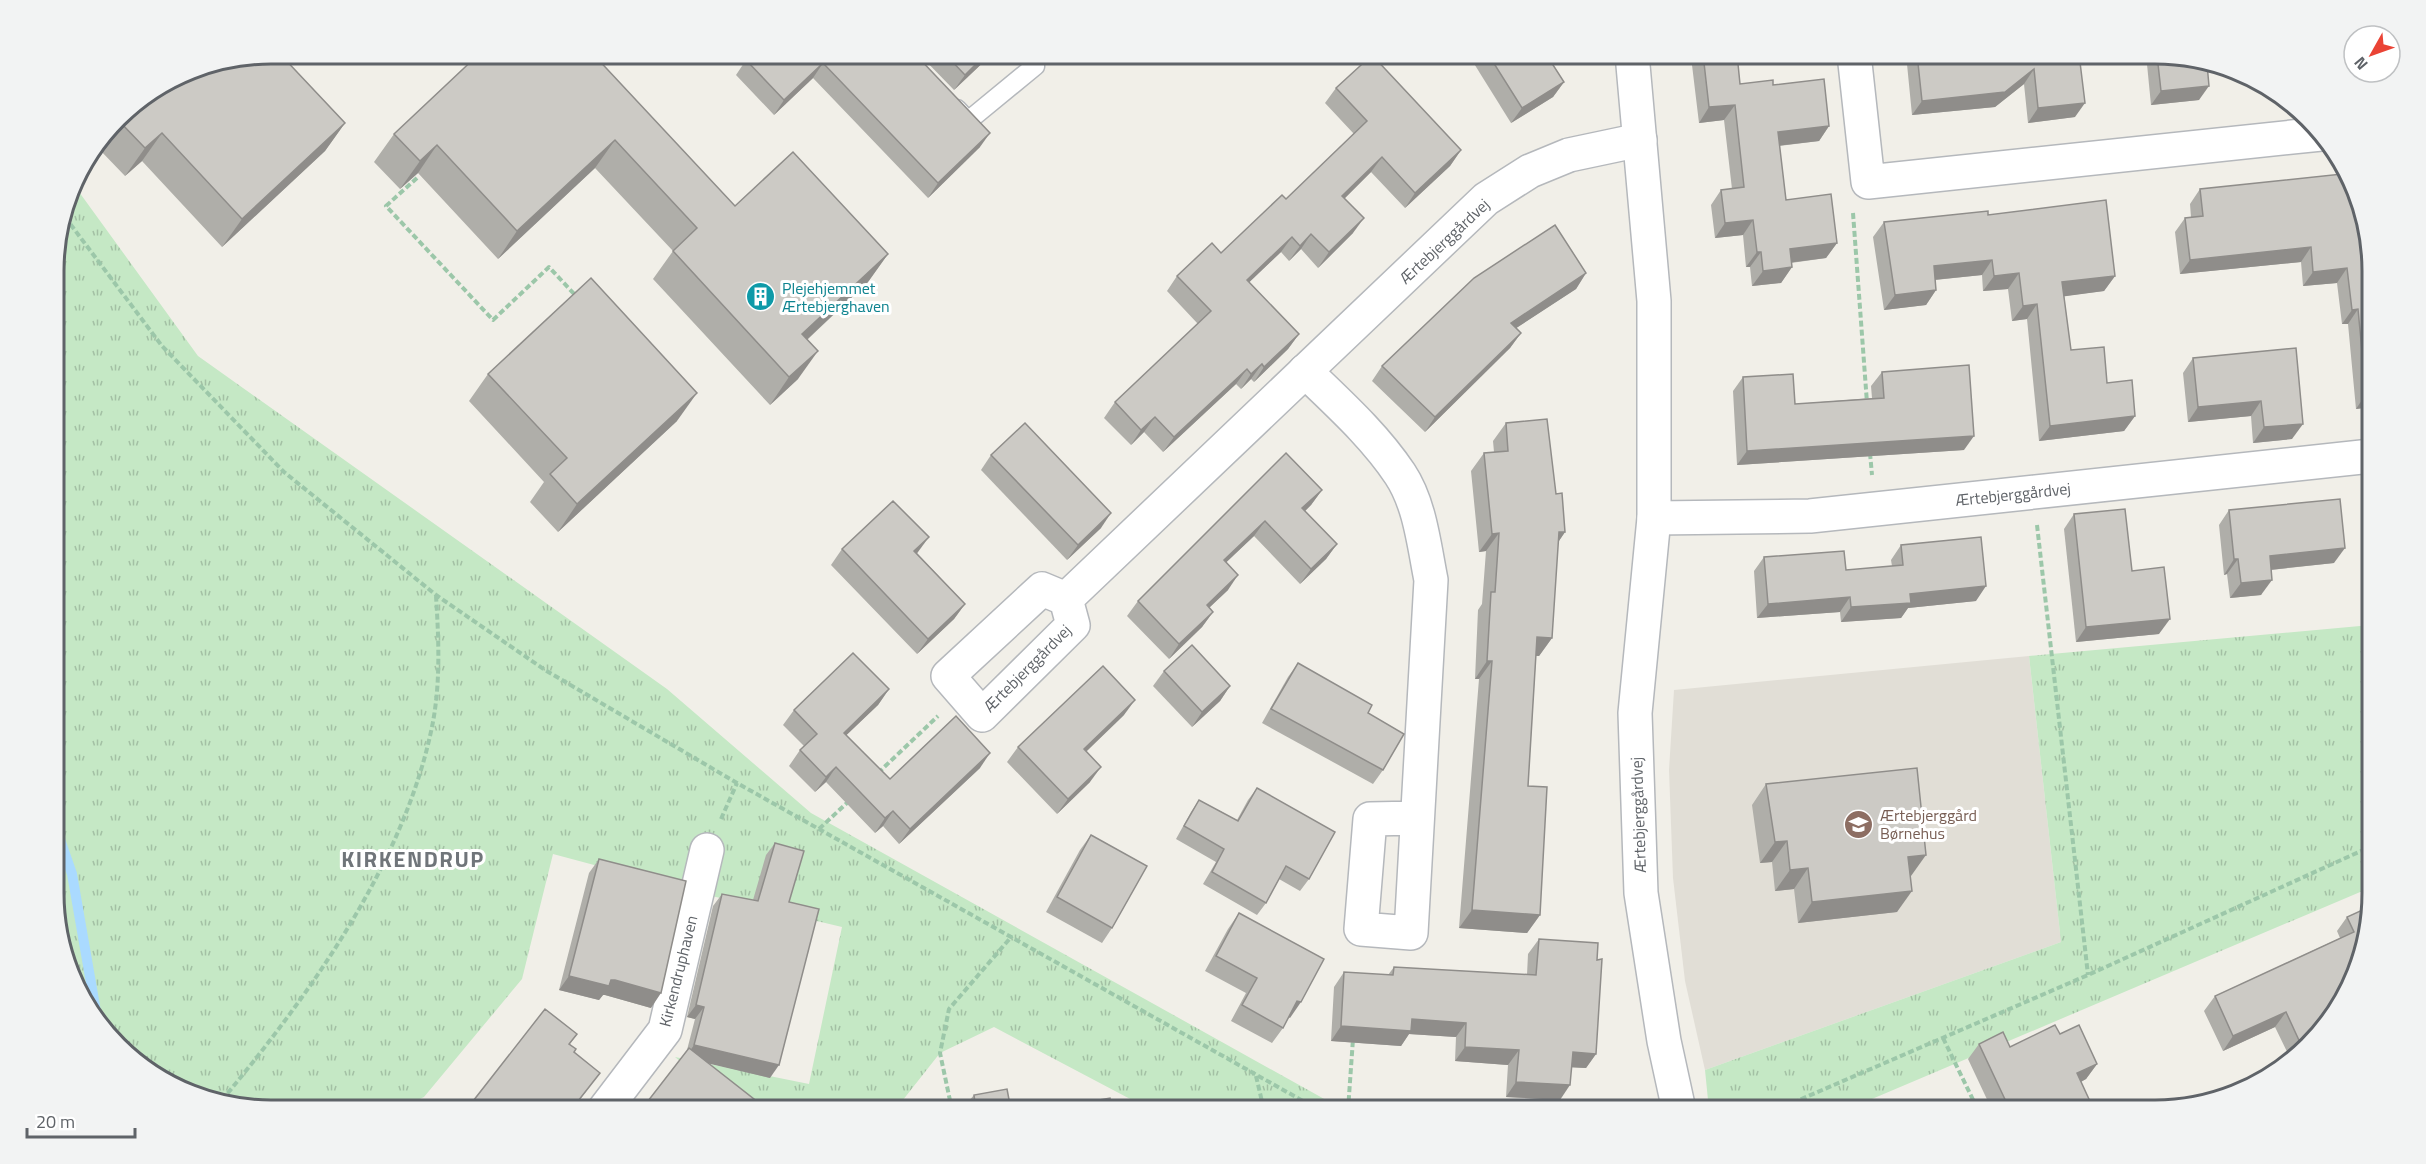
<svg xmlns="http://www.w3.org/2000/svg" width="2426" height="1164" font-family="'Titillium Web',sans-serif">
	<defs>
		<pattern id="park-tufts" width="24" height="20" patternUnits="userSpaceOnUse" patternTransform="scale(1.5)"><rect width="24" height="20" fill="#c5e8c5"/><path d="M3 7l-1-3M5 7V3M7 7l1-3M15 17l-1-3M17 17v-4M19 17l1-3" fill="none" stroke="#a3c0a4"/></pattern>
	</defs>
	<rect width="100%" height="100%" fill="#f1efe8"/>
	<polygon fill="#e1ded6" points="2029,656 2061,942 1705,1070 1685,981 1673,878 1669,770 1674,690"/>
	<g fill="url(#park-tufts)">
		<polygon points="74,185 198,356 667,689 811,813 1344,1110 1151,1110 994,1027 940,1053 895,1110 738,1110 675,1057 809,1084 842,927 695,892 553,854 522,979 424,1097 396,1110 272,1110 188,1093 99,1025 56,921 54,257"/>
		<polygon points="2371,625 2372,887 1846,1110 1709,1110 1705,1070 2061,942 2029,656"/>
	</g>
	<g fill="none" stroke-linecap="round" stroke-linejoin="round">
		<polyline stroke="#aadaff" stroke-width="10" points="56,828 72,874 98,1023"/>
		<defs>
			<polyline id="lane" points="957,109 968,121 1035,66 1033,54"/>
			<g id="street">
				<polyline points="1632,54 1654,301 1654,518 1635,713 1641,893 1664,1041 1679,1110"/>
				<polyline points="1854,54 1868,182 2321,134"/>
				<path d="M1305,371C1338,403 1374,435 1400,474C1420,504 1424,545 1431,580L1411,933L1361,929L1370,819L1417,818"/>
				<polyline points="1654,518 1810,516 2371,456"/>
				<polyline points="1066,599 1042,589 948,676 982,715 1073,625 1066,599 1486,199 1530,171 1569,155 1640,140"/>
				<polyline points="604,1110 665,1030 707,850"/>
			</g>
		</defs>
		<use href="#lane" stroke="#b5b8bc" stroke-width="21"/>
		<use href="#street" stroke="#b5b8bc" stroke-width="36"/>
		<g stroke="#9cc7a9" stroke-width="4" stroke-dasharray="6 3" stroke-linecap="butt">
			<polyline points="596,62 615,54"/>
			<polyline points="417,178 386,206 493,320 549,267 576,296"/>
			<polyline points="1853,213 1867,403"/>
			<polyline points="65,217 162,346 284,472 436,595 545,670 737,783 1319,1110"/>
			<polyline points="1870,453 1872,475"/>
			<polyline points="2037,525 2088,975"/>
			<polyline points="878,773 938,716"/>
			<polyline points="721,819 737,783"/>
			<polyline points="819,829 849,801"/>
			<polyline points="1943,1038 1978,1110"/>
			<polyline points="1256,1076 1264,1110"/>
			<path d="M222,1100C308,997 400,869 430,736C441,690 439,643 436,596"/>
			<polyline points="952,1110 940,1053 949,1009 1012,936"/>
			<polyline points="1348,1110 1353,1039"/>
			<polyline points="1776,1110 2088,975 2372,846"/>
		</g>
		<use href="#lane" stroke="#fff" stroke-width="18"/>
		<use href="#street" stroke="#fff" stroke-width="33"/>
	</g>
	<g fill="#afaea9">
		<polygon points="479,54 735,206 888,254 868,282 807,340 798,379 770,405 653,279 673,251 595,168 498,259 418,173 400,189 374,162 394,134"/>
		<polygon points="915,54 980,147 928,198 813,78 774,115 736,75 746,60"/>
		<polygon points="919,54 992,54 954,90"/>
		<polygon points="1065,54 1120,54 1116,59 1066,65"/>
		<polygon points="1468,54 1546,54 1564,82 1553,97 1511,123"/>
		<polygon points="1700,54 1737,54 1740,84 1773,85 1829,126 1819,141 1779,146 1786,200 1837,243 1826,258 1791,263 1792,267 1781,283 1752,286 1750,267 1746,267 1743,235 1715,238 1711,205 1721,190 1732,189 1724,120 1699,123 1692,65"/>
		<polygon points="1906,54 2079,54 2075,117 2028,123 2024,84 1995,107 1912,115"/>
		<polygon points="2146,54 2154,54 2207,64 2199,100 2151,105"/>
		<polygon points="1336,88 1461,150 1450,166 1405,208 1371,172 1345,198 1353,233 1318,268 1301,249 1289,261 1281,252 1249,282 1299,334 1288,349 1254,382 1251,379 1241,389 1236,384 1163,452 1144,432 1131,445 1104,418 1115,402 1198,324 1167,291 1177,276 1221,253 1286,199 1354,134 1325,103"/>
		<polygon points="119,121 345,123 325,151 222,247 142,161 125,176 99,149"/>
		<polygon points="2200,189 2370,243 2371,407 2356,409 2348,324 2342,324 2337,283 2303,286 2301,262 2180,274 2175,232 2185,218 2191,217 2190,204"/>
		<polygon points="1988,215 2115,276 2104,291 2064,296 2071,350 2107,383 2135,416 2124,431 2039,441 2027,319 2012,321 2008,289 1983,291 1982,275 1935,280 1936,290 1926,305 1884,310 1873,237 1884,222"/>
		<polygon points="1586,273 1576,289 1516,328 1521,333 1510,348 1425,432 1372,381 1382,366"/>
		<polygon points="2296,348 2292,439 2253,443 2251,416 2188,422 2183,373 2193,358"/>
		<polygon points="1882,372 1964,450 1737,465 1733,391 1743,377 1795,404 1872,398 1871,386"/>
		<polygon points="488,374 677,421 558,532 530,502 544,482 469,401"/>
		<polygon points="1506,423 1556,494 1565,532 1558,542 1552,638 1539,656 1536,656 1528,786 1540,915 1527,933 1459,928 1479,679 1475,679 1478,610 1482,604 1486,551 1479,552 1471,471 1484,453 1494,452 1493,441"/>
		<polygon points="1286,453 1322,490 1311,505 1305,511 1337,544 1326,559 1300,584 1254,536 1226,562 1228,590 1209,608 1213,612 1202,627 1169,659 1127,616 1138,601"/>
		<polygon points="991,455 1101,528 1067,560 981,470"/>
		<polygon points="2229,510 2334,563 2271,570 2261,595 2230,598 2227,574 2224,575 2219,525"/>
		<polygon points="2074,514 2132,571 2159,634 2076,642 2064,529"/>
		<polygon points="1901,545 1976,601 1908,608 1901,618 1841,622 1840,612 1757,618 1754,571 1764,557 1846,570 1892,566 1891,560"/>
		<polygon points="842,549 918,552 917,553 965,604 954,619 917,654 831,565"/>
		<polygon points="1298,663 1368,713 1383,770 1373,784 1262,723 1288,677"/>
		<polygon points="1164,671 1230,686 1220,701 1192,727 1153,686"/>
		<polygon points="889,689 878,705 846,735 890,779 980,768 899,844 883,826 875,833 826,782 815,792 789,766 800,750 804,746 783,725 794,710"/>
		<polygon points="1124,715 1086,752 1090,782 1057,814 1007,762 1018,747"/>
		<polygon points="1766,784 1911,876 1910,877 1897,912 1798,923 1794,889 1775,891 1772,862 1760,863 1752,805"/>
		<polygon points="1257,788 1309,879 1300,891 1279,879 1266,903 1257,915 1203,884 1216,862 1176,839 1191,812 1199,800 1237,820 1248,800"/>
		<polygon points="1091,835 1112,928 1102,943 1046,912 1080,850"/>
		<polygon points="775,843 789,902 770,1078 709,1063 687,1050 695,1019 687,1017 713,906 722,894 753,900 766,855"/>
		<polygon points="599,859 651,1008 605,995 603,995 599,1000 559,990 589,873"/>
		<polygon points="2369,907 2318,1036 2291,1060 2275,1027 2223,1051 2204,1011 2215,996 2340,938 2337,931 2347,917"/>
		<polygon points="1239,913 1290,1018 1289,1017 1283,1028 1272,1043 1231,1021 1246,993 1205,971 1228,929"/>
		<polygon points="1539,939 1597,960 1596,1054 1586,1068 1572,1067 1560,1100 1506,1097 1508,1065 1455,1061 1456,1037 1409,1034 1401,1046 1331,1041 1334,987 1344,972 1388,975 1394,967 1527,975 1528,954"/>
		<polygon points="545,1009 577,1034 570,1044 590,1086 572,1110 467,1110"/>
		<polygon points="2060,1034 2097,1064 2086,1079 2081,1082 2094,1110 1992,1110 1968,1059 1979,1044 2010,1047"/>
		<polygon points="974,1095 1011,1110 970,1110 968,1102"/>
	</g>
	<g fill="#8f8d8a">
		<polygon points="986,54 992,54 954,90 965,75"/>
		<polygon points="1073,54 1120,54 1116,59 1066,65"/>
		<polygon points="823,63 813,78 774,115 784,100"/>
		<polygon points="2034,69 2024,84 1995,107 1912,115 1922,101"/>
		<polygon points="1564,82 1553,97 1511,123 1522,108"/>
		<polygon points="2209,86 2199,100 2151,105 2161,91"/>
		<polygon points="2085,103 2075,117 2028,123 2038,108"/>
		<polygon points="1735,105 1724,120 1699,123 1709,107"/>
		<polygon points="345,123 325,151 222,247 242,219"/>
		<polygon points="1829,126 1819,141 1767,147 1778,132"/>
		<polygon points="162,133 142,161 125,176 145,148"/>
		<polygon points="990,133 980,147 928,198 938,183"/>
		<polygon points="615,140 595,168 498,259 517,231"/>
		<polygon points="437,145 418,173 400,189 420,161"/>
		<polygon points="1461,150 1450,166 1405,208 1415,193"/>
		<polygon points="1382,157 1371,172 1332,211 1342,196"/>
		<polygon points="1364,218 1353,233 1318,268 1329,252"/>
		<polygon points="1753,220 1743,235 1715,238 1725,223"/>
		<polygon points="1311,234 1301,249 1289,261 1300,246"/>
		<polygon points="1292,237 1281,252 1236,295 1247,280"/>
		<polygon points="1837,243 1826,258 1779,264 1790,249"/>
		<polygon points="2311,247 2301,262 2180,274 2190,260"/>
		<polygon points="1757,252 1761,252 1750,267 1746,267"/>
		<polygon points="888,254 868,282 783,362 802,334"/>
		<polygon points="1992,260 1982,275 1923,281 1934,266"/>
		<polygon points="1792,267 1781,283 1752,286 1763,271"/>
		<polygon points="2347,268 2337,283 2303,286 2313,272"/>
		<polygon points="1586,273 1576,289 1501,338 1511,323"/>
		<polygon points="2019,273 2008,289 1983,291 1994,276"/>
		<polygon points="2115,276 2104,291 2052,298 2062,282"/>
		<polygon points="1936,290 1926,305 1884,310 1895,295"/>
		<polygon points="2037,304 2027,319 2012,321 2023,306"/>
		<polygon points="2358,309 2348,324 2342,324 2352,310"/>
		<polygon points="1521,333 1510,348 1425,432 1435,417"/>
		<polygon points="1299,334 1288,349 1254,382 1264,367"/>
		<polygon points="818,351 798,379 770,405 789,377"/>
		<polygon points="1262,364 1251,379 1241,389 1251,374"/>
		<polygon points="1247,369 1236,384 1163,452 1174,437"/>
		<polygon points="697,393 677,421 558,532 577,504"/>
		<polygon points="2366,394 2371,394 2371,407 2356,409"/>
		<polygon points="2261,401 2251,416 2188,422 2198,407"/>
		<polygon points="2135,416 2124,431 2039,441 2050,426"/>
		<polygon points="1155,417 1144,432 1131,445 1141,430"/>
		<polygon points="2303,424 2292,439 2253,443 2264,427"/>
		<polygon points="1974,436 1964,450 1737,465 1747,451"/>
		<polygon points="1322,490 1311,505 1292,524 1302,508"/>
		<polygon points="1111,513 1101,528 1067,560 1078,545"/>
		<polygon points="1265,521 1254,536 1213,575 1224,560"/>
		<polygon points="1559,532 1565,532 1553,550"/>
		<polygon points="1499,533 1486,551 1479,552 1492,534"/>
		<polygon points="929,537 918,552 904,566 914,551"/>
		<polygon points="1337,544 1326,559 1300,584 1311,569"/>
		<polygon points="2345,548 2334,563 2259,571 2270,556"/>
		<polygon points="2234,559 2238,559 2227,574 2224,575"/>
		<polygon points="1238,575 1228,590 1196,620 1207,605"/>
		<polygon points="2272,580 2261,595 2230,598 2241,583"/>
		<polygon points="1986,586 1976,601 1908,608 1901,618 1841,622 1851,607 1910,594"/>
		<polygon points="1850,597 1840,612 1757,618 1768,604"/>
		<polygon points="965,604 954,619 917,654 928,639"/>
		<polygon points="1213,612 1202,627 1169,659 1179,644"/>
		<polygon points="2170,619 2159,634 2076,642 2086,627"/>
		<polygon points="1537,637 1552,638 1539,656 1525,655"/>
		<polygon points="1487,661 1492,661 1479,679 1475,679"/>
		<polygon points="1230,686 1220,701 1192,727 1202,712"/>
		<polygon points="889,689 878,705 833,748 844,733"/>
		<polygon points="1135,700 1124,715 1073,764 1084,749"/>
		<polygon points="990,753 980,768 899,844 910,829"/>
		<polygon points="836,767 826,782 815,792 826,777"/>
		<polygon points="1101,767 1090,782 1057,814 1068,799"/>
		<polygon points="893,811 883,826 875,833 885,818"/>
		<polygon points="1787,841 1772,862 1760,863 1775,842"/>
		<polygon points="1926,855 1911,876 1893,878 1908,857"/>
		<polygon points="1808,868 1794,889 1775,891 1790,870"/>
		<polygon points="1912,891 1897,912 1798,923 1812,902"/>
		<polygon points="1472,910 1540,915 1527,933 1459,928"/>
		<polygon points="569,976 615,980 661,993 651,1008 605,995 603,995 599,1000 559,990"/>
		<polygon points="1297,1001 1301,1002 1290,1018 1287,1016"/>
		<polygon points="696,1005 704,1007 695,1019 687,1017"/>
		<polygon points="2286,1012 2275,1027 2223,1051 2233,1036"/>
		<polygon points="1412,1019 1466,1023 1456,1037 1409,1034 1401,1046 1331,1041 1341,1026"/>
		<polygon points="694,1045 779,1065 770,1078 685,1058"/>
		<polygon points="1465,1047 1519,1050 1508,1065 1455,1061"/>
		<polygon points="1573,1052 1596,1054 1586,1068 1563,1067"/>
		<polygon points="2097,1064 2086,1079 2067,1089 2077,1073"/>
		<polygon points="1516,1082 1570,1085 1560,1100 1506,1097"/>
	</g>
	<g fill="#cccac5" stroke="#8f8d8a" stroke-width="1.5">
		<polygon points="272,54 280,54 345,123 242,219 162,133 145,148 119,121 140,101 189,70"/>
		<polygon points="479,54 593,54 735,206 793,152 888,254 802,334 818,351 789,377 673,251 697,228 615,140 517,231 437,145 420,161 394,134"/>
		<polygon points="753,54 915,54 990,133 938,183 823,63 784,100 746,60"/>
		<polygon points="945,54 986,54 965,75"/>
		<polygon points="1488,54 1546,54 1564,82 1522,108"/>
		<polygon points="1703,54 1737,54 1740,84 1773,80 1773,85 1824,79 1829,126 1778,132 1786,200 1831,194 1837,243 1790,249 1792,267 1763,271 1761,252 1757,252 1753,220 1725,223 1721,190 1744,187 1735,105 1709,107"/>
		<polygon points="1917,54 2079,54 2085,103 2038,108 2034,69 2005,92 1922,101"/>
		<polygon points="1372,55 1461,150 1415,193 1382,157 1342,196 1364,218 1329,252 1311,234 1300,246 1292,237 1247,280 1299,334 1264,367 1262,364 1251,374 1247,369 1174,437 1155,417 1141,430 1115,402 1211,311 1177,276 1212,243 1221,253 1282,195 1286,199 1367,121 1336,88"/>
		<polygon points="2157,55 2207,64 2209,86 2161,91"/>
		<polygon points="2342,174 2370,243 2371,394 2366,394 2358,309 2352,310 2347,268 2313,272 2311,247 2190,260 2185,218 2203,216 2200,189"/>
		<polygon points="2106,200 2115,276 2062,282 2071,350 2104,347 2107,383 2132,380 2135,416 2050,426 2037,304 2023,306 2019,273 1994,276 1992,260 1934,266 1936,290 1895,295 1884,222 1988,211 1988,215"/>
		<polygon points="1555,225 1586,273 1511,323 1521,333 1435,417 1382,366 1474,278"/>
		<polygon points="591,278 697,393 577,504 550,474 567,458 488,374"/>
		<polygon points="2296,348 2303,424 2264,427 2261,401 2198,407 2193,358"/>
		<polygon points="1969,365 1974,436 1747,451 1743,377 1793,374 1795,404 1884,398 1882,372"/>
		<polygon points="1547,419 1556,494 1562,493 1565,532 1559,532 1552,638 1537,637 1528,786 1547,787 1540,915 1472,910 1492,661 1487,661 1491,592 1495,592 1499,533 1492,534 1484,453 1508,451 1506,423"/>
		<polygon points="1025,423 1111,513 1078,545 991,455"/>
		<polygon points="1286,453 1322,490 1302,508 1337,544 1311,569 1265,521 1224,560 1238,575 1207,605 1213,612 1179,644 1138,601"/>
		<polygon points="2340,499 2345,548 2270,556 2272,580 2241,583 2238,559 2234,559 2229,510"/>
		<polygon points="893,501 929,537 914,551 965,604 928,639 842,549"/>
		<polygon points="2125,509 2132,571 2164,567 2170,619 2086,627 2074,514"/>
		<polygon points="1981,537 1986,586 1910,594 1911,603 1851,607 1850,597 1768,604 1764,557 1844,551 1846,570 1903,565 1901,545"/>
		<polygon points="1192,645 1230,686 1202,712 1164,671"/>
		<polygon points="853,653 889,689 844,733 890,779 956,716 990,753 910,829 893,811 885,818 836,767 826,777 800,750 817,734 794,710"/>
		<polygon points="1298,663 1372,705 1368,713 1404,734 1383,770 1271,709"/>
		<polygon points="1103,666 1135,700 1084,749 1101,767 1068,799 1018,747"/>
		<polygon points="1917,768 1926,855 1908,857 1912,891 1812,902 1808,868 1790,870 1787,841 1775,842 1766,784"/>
		<polygon points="1257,788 1335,832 1309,879 1286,866 1266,903 1212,872 1224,849 1184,826 1199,800 1238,821"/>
		<polygon points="1091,835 1147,866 1112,928 1057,897"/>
		<polygon points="775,843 804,851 789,902 819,909 779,1065 694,1045 704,1007 696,1005 722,894 758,901"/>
		<polygon points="599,859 686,881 661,993 615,980 611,980 609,986 569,976"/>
		<polygon points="2369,907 2355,976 2318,1036 2303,1049 2286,1012 2233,1036 2215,996 2354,932 2347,917"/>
		<polygon points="1239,913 1324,959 1301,1002 1297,1001 1283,1028 1242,1005 1257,978 1216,956"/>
		<polygon points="1539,939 1598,943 1597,960 1602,959 1596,1054 1573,1052 1570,1085 1516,1082 1519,1050 1465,1047 1466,1023 1412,1019 1411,1031 1341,1026 1344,972 1393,975 1394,967 1536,975"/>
		<polygon points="545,1009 577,1034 569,1044 576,1049 574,1052 600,1073 571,1110 476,1110 470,1105"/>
		<polygon points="2055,1025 2060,1034 2079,1025 2097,1064 2077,1073 2094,1110 2010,1110 1979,1044 2003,1032 2010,1047"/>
		<polygon points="689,1048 759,1103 754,1110 641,1110"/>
		<polygon points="1007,1089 1011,1110 976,1110 974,1095"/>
		<polygon points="1110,1098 1112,1110 1041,1110"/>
	</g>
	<defs>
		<symbol id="building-disc" viewBox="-11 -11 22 22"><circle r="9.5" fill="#0f9aa8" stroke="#fff"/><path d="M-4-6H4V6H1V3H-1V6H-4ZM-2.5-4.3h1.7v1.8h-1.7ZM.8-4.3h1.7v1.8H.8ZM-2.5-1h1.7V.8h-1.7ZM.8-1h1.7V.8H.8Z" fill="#fff"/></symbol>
		<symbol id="school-disc" viewBox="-11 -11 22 22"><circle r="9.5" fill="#8d6e63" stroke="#fff"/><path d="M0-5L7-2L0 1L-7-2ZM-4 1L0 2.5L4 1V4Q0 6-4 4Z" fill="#fff"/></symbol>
	</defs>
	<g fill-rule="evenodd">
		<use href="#building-disc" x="744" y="280" width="33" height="33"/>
		<use href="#school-disc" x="1842" y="808" width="33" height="33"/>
	</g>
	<g text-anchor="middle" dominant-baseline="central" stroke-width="6" stroke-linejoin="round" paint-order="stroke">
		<g font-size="16" fill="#5f6368" stroke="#fff">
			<text transform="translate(1444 241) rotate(-43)">Ærtebjerggårdvej</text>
			<text transform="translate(2013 494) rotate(-6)">Ærtebjerggårdvej</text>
			<text transform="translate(1027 668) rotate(-45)">Ærtebjerggårdvej</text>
			<text transform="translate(1638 815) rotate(-92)">Ærtebjerggårdvej</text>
			<text transform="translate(678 971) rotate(-76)">Kirkendruphaven</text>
		</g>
		<g font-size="16" fill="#0d838f" stroke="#fff" text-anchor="start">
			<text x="782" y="288">Plejehjemmet<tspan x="782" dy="18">Ærtebjerghaven</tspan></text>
		</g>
		<g font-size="16" fill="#785e54" stroke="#fff" text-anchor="start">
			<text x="1880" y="815">Ærtebjerggård<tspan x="1880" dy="18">Børnehus</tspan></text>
		</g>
		<g font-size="22" font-weight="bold" letter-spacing="1.5" fill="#70757a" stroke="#fff">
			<text x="413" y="859">KIRKENDRUP</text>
		</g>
	</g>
	<path d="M0 0H2426V1164H0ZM271 64H2155A207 207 0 0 1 2362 271V893A207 207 0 0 1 2155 1100H271A207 207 0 0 1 64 893V271A207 207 0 0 1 271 64Z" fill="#f2f3f3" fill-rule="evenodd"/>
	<path fill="none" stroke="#5f6368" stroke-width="3" d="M271 64H2155A207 207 0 0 1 2362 271V893A207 207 0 0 1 2155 1100H271A207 207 0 0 1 64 893V271A207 207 0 0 1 271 64Z"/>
	<g transform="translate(2372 54) rotate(230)"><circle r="28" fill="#ffffff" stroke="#bfc1c3" stroke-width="1.5"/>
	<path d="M0-4.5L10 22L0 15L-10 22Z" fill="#ea4335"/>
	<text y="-9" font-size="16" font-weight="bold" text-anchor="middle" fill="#5f6368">N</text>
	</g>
	<path d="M27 1128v9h108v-9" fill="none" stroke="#5f6368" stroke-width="3"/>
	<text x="36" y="1128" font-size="18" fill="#5f6368" stroke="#ffffff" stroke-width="4.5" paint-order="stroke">20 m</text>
</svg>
